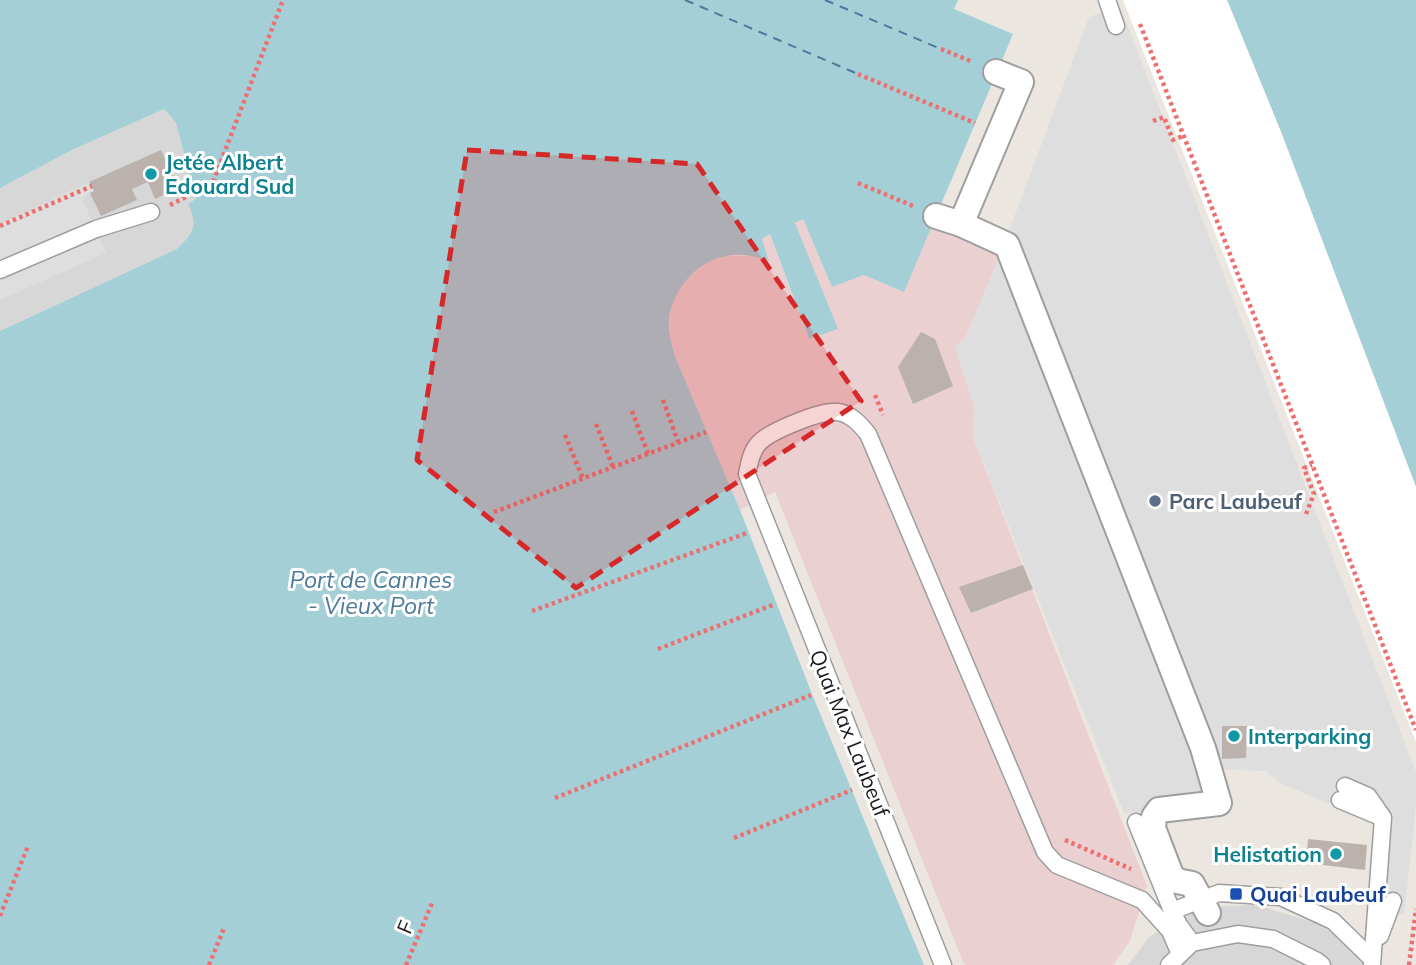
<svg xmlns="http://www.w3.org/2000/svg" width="1416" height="965" font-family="Mulish,sans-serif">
	<rect width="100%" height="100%" fill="#ebe7e0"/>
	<g fill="#d8d7d7">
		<polygon points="164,109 176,123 196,199 193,215 195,228 188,238 177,249 0,331 0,188 72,150"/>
		<polygon points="1256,905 1316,923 1345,940 1369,965 1128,965 1149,937 1198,907"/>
	</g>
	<polygon fill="#ebd0d2" points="936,216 1001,253 965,339 955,347 974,406 973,437 1147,886 1130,941 1113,965 966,965 963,962 775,492 740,510 677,361 670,338 669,320 672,303 680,287 692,275 708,262 724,256 755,256 768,261 762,239 770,234 808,338 837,329 795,223 803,219 832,287 864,275"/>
	<g fill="#dedede">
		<polygon points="1120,6 1416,772 1416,806 1404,915 1371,910 1378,839 1371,821 1282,784 1265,771 1211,769 1218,801 1159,810 1124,813 973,437 974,406 955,347 965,339 1001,252 1089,17"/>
		<polygon points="89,182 94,191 82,198 106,253 0,300 0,224"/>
	</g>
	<g fill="#a4cfd6">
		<path d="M0,0H958L954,9L1013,34L904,292L864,275L832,287L803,219L795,223L838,329L809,339L770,234L762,239L769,261C755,256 741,253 726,256C697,261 673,290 669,318C668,333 672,347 677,361L740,510L812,694L924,965H0V331L177,249C193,233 199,227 188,204L196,199L176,123L164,109L72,150L0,188Z"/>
		<polygon points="1227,0 1416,0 1416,487 1281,132"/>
	</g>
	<polygon fill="#fff" points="1123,0 1227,0 1281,132 1416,487 1416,742"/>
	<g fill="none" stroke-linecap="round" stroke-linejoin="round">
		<g stroke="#4d7a9a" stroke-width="2" stroke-dasharray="9 7" stroke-linecap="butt">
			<polyline points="685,0 858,74"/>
			<polyline points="825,0 941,49"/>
		</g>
	</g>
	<g fill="#bbb2ae">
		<polygon points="161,150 179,188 155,199 148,182 132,189 137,200 101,216 90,193 94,191 89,182"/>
		<polygon points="921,332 935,339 953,386 913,404 898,367"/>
		<polygon points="1023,565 1033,589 971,613 959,587"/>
		<polygon points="1222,726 1247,726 1246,758 1222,759"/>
		<polygon points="1308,839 1367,845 1365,870 1306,863"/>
	</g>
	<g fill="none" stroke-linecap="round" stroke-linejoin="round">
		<defs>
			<g id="service">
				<polyline points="1107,0 1116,26"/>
				<polyline points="0,270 96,229 151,212"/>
				<polyline points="1345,786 1368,796 1382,816"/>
				<polyline points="1340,800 1383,818 1372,965"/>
				<polyline points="1136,822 1172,911 1179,925 1192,943"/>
				<polyline points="1172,911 1219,893 1281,897 1333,921 1372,959"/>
				<polyline points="1380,936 1393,901"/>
				<path d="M943,965L747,474C749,464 751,452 758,444C769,431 822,410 838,412C851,414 860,424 868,434L1045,852L1057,865L1142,900L1170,931L1180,954"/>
				<polyline points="1169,965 1192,943 1238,934 1273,939 1317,961 1322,965"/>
			</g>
			<g id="pedestrian">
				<polyline points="996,72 1021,82 961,224 1007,245 1203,748 1219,803 1159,810 1154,817 1153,828 1171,875 1177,881 1192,884 1208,913"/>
				<polyline points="936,216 961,224"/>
			</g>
		</defs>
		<use href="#service" stroke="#9e9e9e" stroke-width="19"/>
		<use href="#pedestrian" stroke="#9e9e9e" stroke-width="28"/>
		<g stroke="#ed7070" stroke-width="4.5" stroke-dasharray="3.5 3.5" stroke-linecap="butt">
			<polyline points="1140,24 1416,730"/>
			<polyline points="941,49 973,62"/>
			<polyline points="858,74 975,123"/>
			<polyline points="1153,121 1164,117 1173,140 1183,136"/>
			<polyline points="858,183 913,206"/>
			<polyline points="170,205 182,199 213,182 283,0"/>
			<polyline points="0,226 92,186"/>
			<polyline points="875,395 883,415"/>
			<polyline points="663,400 678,442"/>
			<polyline points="632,411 648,454"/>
			<polyline points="596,424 613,467"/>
			<polyline points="565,435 583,479"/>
			<polyline points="494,512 706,432"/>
			<polyline points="1306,514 1314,494 1304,468 1312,465"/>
			<polyline points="532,611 747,533"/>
			<polyline points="658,649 775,604"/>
			<polyline points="555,798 811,695"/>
			<polyline points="734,838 852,790"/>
			<polyline points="1065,840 1131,869"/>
			<polyline points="0,916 28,846"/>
			<polyline points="209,965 224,928"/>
			<polyline points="406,965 433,901"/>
			<polyline points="1409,965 1416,909"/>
		</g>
		<use href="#service" stroke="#fff" stroke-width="16"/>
		<use href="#pedestrian" stroke="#fff" stroke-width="24"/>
	</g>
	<path fill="#d62828" fill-opacity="0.2" stroke="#d62828" stroke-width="5" stroke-dasharray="14 9" stroke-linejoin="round" d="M467,150L697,164L861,401L576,588L417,460Z"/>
	<g fill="#0f9aa8" stroke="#fff" stroke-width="2.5">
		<circle cx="151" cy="174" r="7"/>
		<circle cx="1234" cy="736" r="7"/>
		<circle cx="1336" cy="854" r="7"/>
	</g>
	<circle fill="#5c6f8a" stroke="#fff" stroke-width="2.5" cx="1155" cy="501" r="7"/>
	<rect fill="#1a4fb4" stroke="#fff" stroke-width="2.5" x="1229" y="887" width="14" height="14" rx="3.5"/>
	<g text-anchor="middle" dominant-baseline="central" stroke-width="6" stroke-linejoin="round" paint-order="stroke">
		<g font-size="21" font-weight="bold" fill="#0d838f" stroke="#fff" text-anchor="start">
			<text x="165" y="162">Jetée Albert<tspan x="165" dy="24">Edouard Sud</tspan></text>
			<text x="1248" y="736">Interparking</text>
			<text x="1322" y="854" text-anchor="end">Helistation</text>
		</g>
		<g font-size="21" font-weight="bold" fill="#4e5e75" stroke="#fff" text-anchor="start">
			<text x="1169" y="501">Parc Laubeuf</text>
		</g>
		<g font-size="21" fill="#1a1a1a" stroke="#fff">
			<text transform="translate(850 733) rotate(68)">Quai Max Laubeuf</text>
			<text transform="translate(405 927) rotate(-67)">F</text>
		</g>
		<g font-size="21" font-weight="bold" fill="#164399" stroke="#fff" text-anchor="start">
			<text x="1250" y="894">Quai Laubeuf</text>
		</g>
		<g font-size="23" font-style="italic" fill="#4d7a9a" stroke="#fff">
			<text x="371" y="579">Port de Cannes<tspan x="371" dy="26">- Vieux Port</tspan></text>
		</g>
	</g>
</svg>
